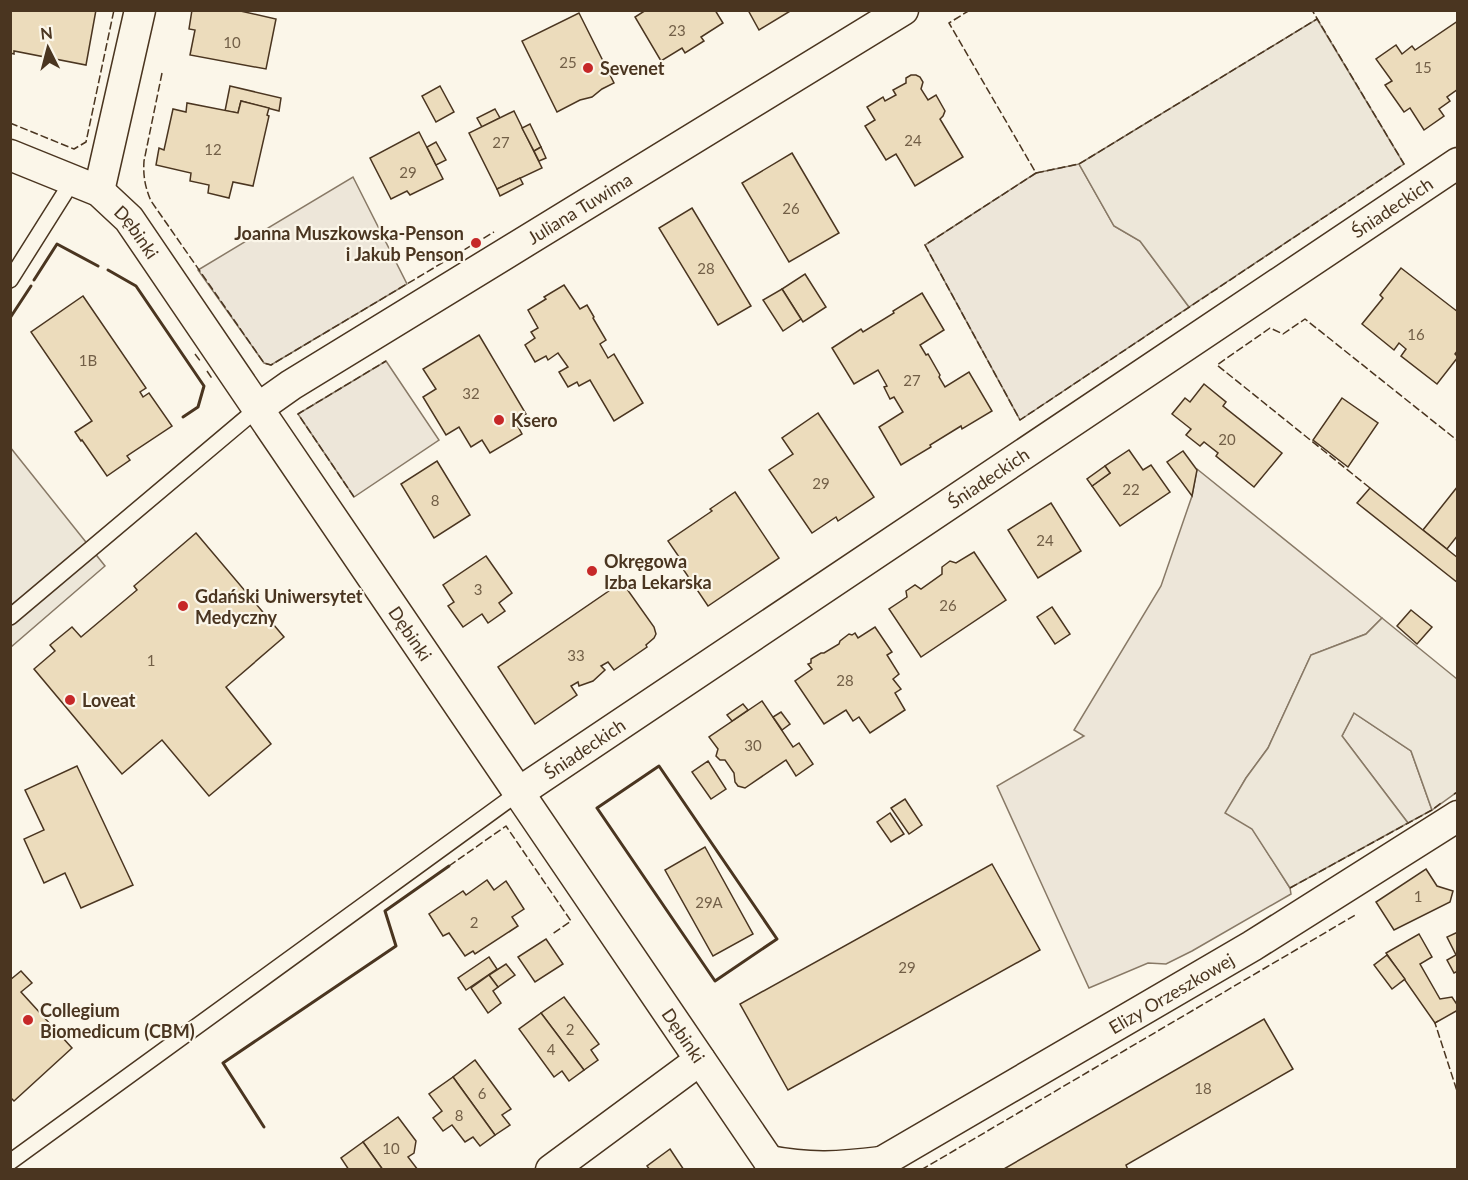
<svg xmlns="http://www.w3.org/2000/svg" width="1468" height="1180" font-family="Lato,sans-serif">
	<rect width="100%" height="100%" fill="#fbf6e9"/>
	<g fill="#ede6d9" stroke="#887966" stroke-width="1.5">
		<polygon points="1079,164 1114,226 1140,241 1189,307 1020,420 925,245 1036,173"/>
		<polygon points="353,177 407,284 271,365 264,363 198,270"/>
		<polygon points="386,361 439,440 354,497 298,414"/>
		<polygon points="1197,469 1382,618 1366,634 1311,655 1268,748 1246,778 1226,813 1252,828 1290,888 1291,894 1192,951 1166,964 1148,963 1089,988 997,786 1084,736 1074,730 1161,586 1192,496"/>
		<polygon points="1354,713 1411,751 1432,810 1408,823 1342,736"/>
	</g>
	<g fill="#ede7d9" stroke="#887966" stroke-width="1.5">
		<polygon points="1317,19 1404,164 1189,307 1140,241 1114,226 1079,164"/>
		<polygon points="10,447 105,566 11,647 10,647"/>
		<polygon points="1382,618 1457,679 1457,792 1432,810 1411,751 1354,713 1342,736 1408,823 1290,888 1252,829 1225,813 1246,778 1268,748 1311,655 1366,634"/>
	</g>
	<g fill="#ecdcbc" stroke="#4a3520" stroke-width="1.5">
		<polygon points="10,10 96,10 86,65 14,51 14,54 10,53"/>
		<polygon points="192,10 236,10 276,19 266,69 190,55 195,30 189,29"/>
		<polygon points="646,10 715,10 723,23 701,37 704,41 685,53 682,48 661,61 635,17"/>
		<polygon points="748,10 792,10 759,30"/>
		<polygon points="579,13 614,83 602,89 592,97 580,100 557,112 522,41"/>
		<polygon points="1458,21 1458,89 1447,97 1450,101 1439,109 1444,116 1424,130 1410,108 1404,112 1385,85 1392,81 1376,59 1396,45 1402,54 1412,46 1415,50"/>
		<polygon points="911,75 916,75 920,77 923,82 921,89 928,100 936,95 945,111 943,116 940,119 963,157 915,186 896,154 886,160 865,126 875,120 867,107 883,97 885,101 896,95 893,90 906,83 906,78"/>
		<polygon points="230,86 281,98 279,111 241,101 238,113 225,111"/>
		<polygon points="440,86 454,112 436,122 422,96"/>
		<polygon points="241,101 269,108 267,115 269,116 253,186 233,182 229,198 208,193 209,185 190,181 191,173 156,165 159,148 164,150 173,109 186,112 187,103 238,113"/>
		<polygon points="495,109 500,118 482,127 477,118"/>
		<polygon points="514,111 542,168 497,189 469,133"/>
		<polygon points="530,124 541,147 534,151 522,128"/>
		<polygon points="419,132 443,179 410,195 407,191 391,199 370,158"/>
		<polygon points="436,142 446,160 436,165 427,147"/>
		<polygon points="541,147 546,158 539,161 534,151"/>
		<polygon points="792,153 839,233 789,262 742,183"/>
		<polygon points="520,178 523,184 500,196 497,189"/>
		<polygon points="692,208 751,306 718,325 659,228"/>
		<polygon points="1401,268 1458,312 1458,350 1455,354 1458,357 1437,384 1401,356 1406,349 1399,343 1394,350 1362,324 1383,298 1380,295"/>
		<polygon points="805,274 826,307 803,322 782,289"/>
		<polygon points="564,285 580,309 587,305 594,317 593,318 606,340 600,344 608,358 614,354 643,403 614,421 590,380 579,386 577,382 568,387 559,372 568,367 558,353 548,360 546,356 535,362 525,345 535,338 531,332 538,328 528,310 546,299 544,297"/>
		<polygon points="782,289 801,319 783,331 763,300"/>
		<polygon points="922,293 944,330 920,345 926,355 928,354 940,375 939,377 945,387 969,372 992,411 962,429 961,426 930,445 931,447 901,465 879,427 903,412 894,397 890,399 884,387 887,386 878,370 854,384 832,348 861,329 863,332 894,313 893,311"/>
		<polygon points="83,296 146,388 140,392 143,397 149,393 172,426 127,456 130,460 107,476 82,440 81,441 75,432 92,421 31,332"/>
		<polygon points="479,335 526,414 515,421 522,434 490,453 482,440 471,447 459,427 446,435 423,397 436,389 423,369"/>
		<polygon points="1204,384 1226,402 1223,406 1282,453 1254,487 1216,456 1218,453 1204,442 1200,446 1186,435 1191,429 1172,414 1185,398 1190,402"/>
		<polygon points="1342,398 1378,423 1348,467 1313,440"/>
		<polygon points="818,413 874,497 838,521 836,517 812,533 769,470 793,454 782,438"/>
		<polygon points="1129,450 1143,470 1151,465 1170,492 1120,526 1092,486 1110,473 1105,466"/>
		<polygon points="1183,451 1197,470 1192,496 1167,462"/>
		<polygon points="437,461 470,515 434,538 401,484"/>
		<polygon points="1105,466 1110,473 1092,486 1087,479"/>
		<polygon points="1458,486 1458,535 1447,549 1423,530"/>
		<polygon points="1370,488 1458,558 1458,583 1357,503"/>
		<polygon points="735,492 779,558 708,606 683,569 686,567 668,541 712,511 710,509"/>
		<polygon points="1051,503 1081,551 1038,578 1008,530"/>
		<polygon points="196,533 284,637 226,687 271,744 209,796 162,740 122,774 34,669 55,651 50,645 72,627 81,637 137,590 134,586"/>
		<polygon points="974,552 1006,600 921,657 889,609 907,597 906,591 915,585 921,589 942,574 942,567 950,561 956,563"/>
		<polygon points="486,556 512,593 499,603 505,611 488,623 482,614 463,627 448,606 454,602 443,585"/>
		<polygon points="622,582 654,627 656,634 654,638 646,645 647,647 614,670 608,662 601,666 605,670 593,681 579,686 578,682 571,686 577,695 535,724 498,667"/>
		<polygon points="1052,607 1070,634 1055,644 1037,617"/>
		<polygon points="1411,610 1432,627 1417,644 1397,626"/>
		<polygon points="875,627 892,652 887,655 899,674 893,679 901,689 895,693 905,710 870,733 859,717 853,721 846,710 824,724 795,681 812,669 808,664 811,663 811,659 821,653 824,653 839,644 840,641 849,634 852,635 855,633 858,638"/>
		<polygon points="762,701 793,747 799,743 813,764 796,776 786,760 745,788 738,786 735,782 734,773 725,760 720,760 716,756 718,749 709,737"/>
		<polygon points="743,704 748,710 732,721 727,715"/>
		<polygon points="781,712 790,724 782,730 773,717"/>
		<polygon points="708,761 726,789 711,799 692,772"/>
		<polygon points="77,766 133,885 81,908 65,873 44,883 24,839 44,830 25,790"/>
		<polygon points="905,799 922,825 909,834 891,808"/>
		<polygon points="890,813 904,834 891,842 877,822"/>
		<polygon points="705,847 753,934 713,956 665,870"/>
		<polygon points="992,864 1040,950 788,1090 740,1004"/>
		<polygon points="1426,869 1437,886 1453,891 1450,902 1394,930 1376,902"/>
		<polygon points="487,880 494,890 506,881 524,909 512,917 518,926 475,954 473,951 465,956 449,933 443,936 429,914 463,891 466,895"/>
		<polygon points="1458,932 1458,971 1454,973 1447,960 1456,955 1447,937"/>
		<polygon points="1419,934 1432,957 1420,964 1440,999 1452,997 1458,1006 1458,1010 1435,1023 1386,953"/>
		<polygon points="546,939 563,964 535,982 518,957"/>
		<polygon points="1387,955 1405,979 1392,989 1374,965"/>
		<polygon points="489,957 497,969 466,990 458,978"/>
		<polygon points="506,964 515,975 498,987 489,975"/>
		<polygon points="21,971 32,983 21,992 72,1048 14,1101 10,1097 10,980"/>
		<polygon points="489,975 498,987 493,991 501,1003 488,1013 471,988"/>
		<polygon points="564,997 599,1044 591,1050 598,1060 584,1070 541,1013"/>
		<polygon points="541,1013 584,1070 569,1081 562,1071 554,1077 519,1029"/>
		<polygon points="1264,1019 1293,1069 1126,1165 1128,1170 1002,1170"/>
		<polygon points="475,1060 511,1109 502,1115 510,1125 495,1135 453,1077"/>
		<polygon points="453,1077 495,1135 480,1146 473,1137 465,1142 452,1125 443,1131 433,1118 442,1111 429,1094"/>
		<polygon points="398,1117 416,1141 414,1153 408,1157 418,1170 383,1170 363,1142"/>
		<polygon points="363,1142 383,1170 349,1170 341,1158"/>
		<polygon points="670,1149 684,1170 650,1170 647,1166"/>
	</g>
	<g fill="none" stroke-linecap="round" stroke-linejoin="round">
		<defs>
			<g id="service">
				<polyline points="10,280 73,180"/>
				<polyline points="10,617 257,409"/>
				<polyline points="10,1162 518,793"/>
			</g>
			<g id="minor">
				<path id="s1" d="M10,155L99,191L129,219L775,1170"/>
				<polyline points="99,191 140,10"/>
				<path id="s2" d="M257,409L291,385L903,10"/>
				<path id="s3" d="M518,793L1458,163"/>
				<path d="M769,1161C809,1169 841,1167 881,1162"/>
				<polyline points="551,1170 700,1060"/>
				<path id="s4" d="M868,1170L1252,946L1458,816"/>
			</g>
		</defs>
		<use href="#service" stroke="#4a3520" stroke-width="18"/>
		<use href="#minor" stroke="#4a3520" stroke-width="33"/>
		<use href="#service" stroke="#fbf6e9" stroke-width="15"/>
		<use href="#minor" stroke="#fbf6e9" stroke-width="30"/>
		<g stroke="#4a3520" stroke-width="1.5" stroke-dasharray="8 3" stroke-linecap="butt">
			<polyline points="970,10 949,23 1036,173 925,245 1020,420 1404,164 1312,10"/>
			<path d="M162,73L144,161C143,176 145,187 151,201L264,363L271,365L494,232"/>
			<polyline points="10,123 74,149 86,142 114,10"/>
			<polyline points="1036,173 1079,164 1317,19 1317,18"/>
			<polyline points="195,354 201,362"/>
			<polyline points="207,371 213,380"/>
			<polyline points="1370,488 1217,365 1270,328 1283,334 1305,319 1458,441"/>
			<polyline points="354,497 298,414 386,361"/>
			<polyline points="1454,794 1458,792"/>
			<polyline points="449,866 506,826 571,921 551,935"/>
			<polyline points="1290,888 1432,810 1441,803"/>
			<polyline points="1438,1021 1435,1023 1458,1094"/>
			<polyline points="921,1170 1357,914"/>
		</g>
		<g stroke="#4a3520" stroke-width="3">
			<polyline points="108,270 136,286 204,386 198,407 183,417"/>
			<polyline points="34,280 57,244 98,266"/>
			<polyline points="10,318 31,286"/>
			<polygon points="659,766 777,939 715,981 597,808"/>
			<polyline points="264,1127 223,1063 396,946 385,911 449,866"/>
		</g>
	</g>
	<g fill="#c62828" stroke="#fbf6e9" stroke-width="2">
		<circle cx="588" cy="68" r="6"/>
		<circle cx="476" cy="243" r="6"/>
		<circle cx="499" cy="420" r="6"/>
		<circle cx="592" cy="571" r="6"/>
		<circle cx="183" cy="606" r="6"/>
		<circle cx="70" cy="700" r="6"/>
		<circle cx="28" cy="1020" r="6"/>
	</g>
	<g text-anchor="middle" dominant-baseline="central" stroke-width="4.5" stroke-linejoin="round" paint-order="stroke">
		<g font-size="15" fill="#725f47">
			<text x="677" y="30">23</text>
			<text x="232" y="42">10</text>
			<text x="568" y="62">25</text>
			<text x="1423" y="67">15</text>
			<text x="913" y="140">24</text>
			<text x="501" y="142">27</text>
			<text x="213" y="149">12</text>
			<text x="408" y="172">29</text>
			<text x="791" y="208">26</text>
			<text x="706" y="268">28</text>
			<text x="1416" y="334">16</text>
			<text x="88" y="360">1B</text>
			<text x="912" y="380">27</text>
			<text x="471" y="393">32</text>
			<text x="1227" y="439">20</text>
			<text x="821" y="483">29</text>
			<text x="1131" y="489">22</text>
			<text x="435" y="500">8</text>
			<text x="1045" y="540">24</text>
			<text x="478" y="589">3</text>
			<text x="948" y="605">26</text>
			<text x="576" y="655">33</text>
			<text x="151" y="660">1</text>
			<text x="845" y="680">28</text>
			<text x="753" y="745">30</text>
			<text x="1418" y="896">1</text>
			<text x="709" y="902">29A</text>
			<text x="474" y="922">2</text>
			<text x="907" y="967">29</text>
			<text x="570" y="1029">2</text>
			<text x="551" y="1049">4</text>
			<text x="1203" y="1088">18</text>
			<text x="482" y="1093">6</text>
			<text x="459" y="1115">8</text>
			<text x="391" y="1148">10</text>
		</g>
		<g font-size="18" font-weight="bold" fill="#4a3520" stroke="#fbf6e9" text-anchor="start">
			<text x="600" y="68">Sevenet</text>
			<text x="464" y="233" text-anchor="end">Joanna Muszkowska-Penson<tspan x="464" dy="21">i Jakub Penson</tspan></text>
			<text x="511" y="420">Ksero</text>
			<text x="604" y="561">Okręgowa<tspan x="604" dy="21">Izba Lekarska</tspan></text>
			<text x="195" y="596">Gdański Uniwersytet<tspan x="195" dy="21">Medyczny</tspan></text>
			<text x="82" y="700">Loveat</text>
			<text x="40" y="1010">Collegium<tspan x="40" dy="21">Biomedicum (CBM)</tspan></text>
		</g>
		<g font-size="18" fill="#4a3520" stroke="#fbf6e9">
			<text stroke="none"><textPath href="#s3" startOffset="1052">Śniadeckich</textPath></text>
			<text stroke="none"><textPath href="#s2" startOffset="380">Juliana Tuwima</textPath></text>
			<text stroke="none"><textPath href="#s1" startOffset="152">Dębinki</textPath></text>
			<text stroke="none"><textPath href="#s3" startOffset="566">Śniadeckich</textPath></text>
			<text stroke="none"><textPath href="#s1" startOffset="638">Dębinki</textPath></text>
			<text stroke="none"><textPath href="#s3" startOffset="80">Śniadeckich</textPath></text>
			<text stroke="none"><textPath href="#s4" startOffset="351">Elizy Orzeszkowej</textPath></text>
			<text stroke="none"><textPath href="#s1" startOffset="1124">Dębinki</textPath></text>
		</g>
	</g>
	<rect width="1468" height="1180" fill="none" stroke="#4a3520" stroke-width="24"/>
	<g transform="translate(48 48) rotate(354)" stroke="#fbf6e9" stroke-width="4.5" paint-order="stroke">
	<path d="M0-4.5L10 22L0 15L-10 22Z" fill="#4a3520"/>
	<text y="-9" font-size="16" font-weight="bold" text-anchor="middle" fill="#4a3520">N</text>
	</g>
</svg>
